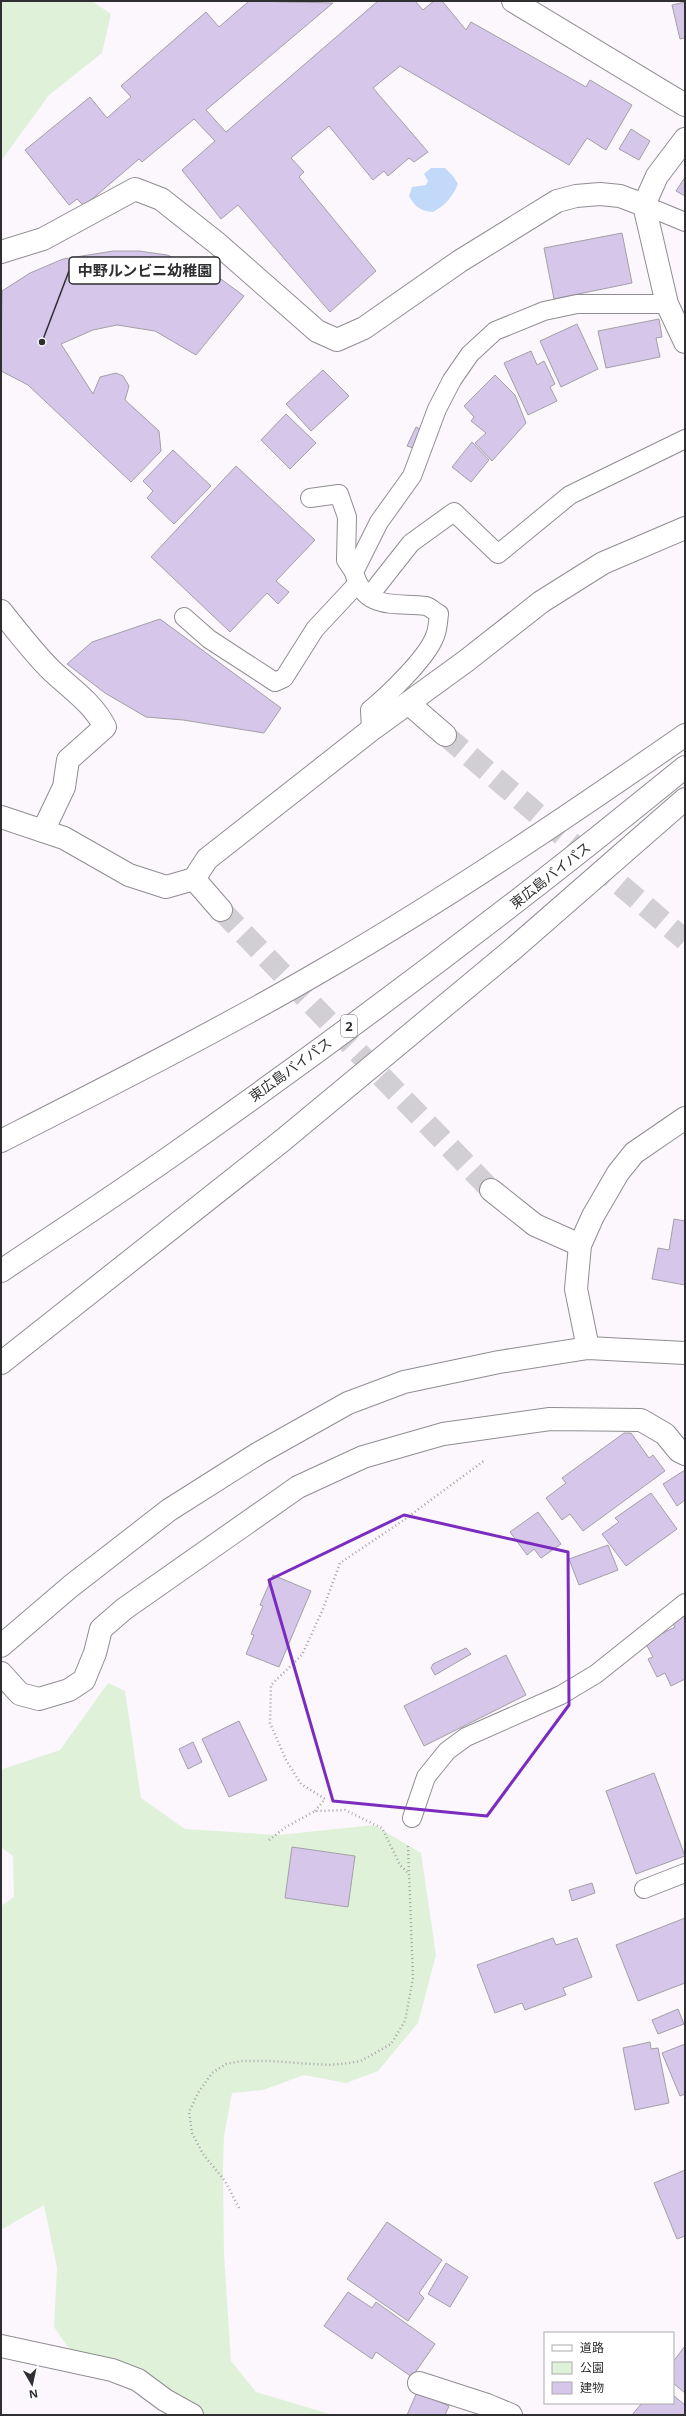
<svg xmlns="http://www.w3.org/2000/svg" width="686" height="2416" font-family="'Noto Sans','Noto Sans JP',sans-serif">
	<rect width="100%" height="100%" fill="#fbf7fd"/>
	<g fill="#e0f1da">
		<polygon points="1,1 92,1 111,14 102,53 49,95 1,161"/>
		<polygon points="108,1683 125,1691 141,1798 185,1829 279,1835 374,1825 421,1853 436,1955 418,2023 378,2071 346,2083 304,2075 263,2090 232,2093 224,2136 223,2168 224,2255 231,2361 256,2392 333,2415 202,2415 83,2369 54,2327 57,2268 44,2205 1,2230 1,1906 14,1897 13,1856 1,1847 1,1772 3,1769 60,1750"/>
	</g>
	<path fill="#c2d9f9" d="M431,168H445L453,176L458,184C452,197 446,205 433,212C421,211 415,207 409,196L412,187L426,185L428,181L424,174Z"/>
	<g fill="#d5c6ea" stroke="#a3a0a6">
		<polygon points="249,1 333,3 206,110 226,132 378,1 415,1 423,10 434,1 442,1 466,30 471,22 586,87 590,80 632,105 606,150 587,138 569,165 400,66 373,88 428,152 414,162 409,158 388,176 384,171 373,180 329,126 291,158 304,172 299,177 376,271 330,312 238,205 221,219 182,170 215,141 194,119 142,162 139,159 84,206 77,199 69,205 25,150 90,97 107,118 131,97 121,86 206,12 219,27"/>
		<polygon points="685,2 685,38 680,39 672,5"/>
		<polygon points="631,129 650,141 639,160 619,149"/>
		<polygon points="685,177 685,196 676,191"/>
		<polygon points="622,233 632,283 554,299 544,248"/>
		<polygon points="113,251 139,251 167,255 191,264 214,274 244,296 196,355 155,331 117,325 93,330 61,344 93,394 100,377 116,373 123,376 129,386 125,400 159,431 161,451 131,482 28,385 1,371 2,291 30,273 63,259"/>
		<polygon points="659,319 662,337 656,338 660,357 606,368 598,331"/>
		<polygon points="577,324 598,369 561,387 540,341"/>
		<polygon points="531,351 537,365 544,361 555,384 550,387 557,401 528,415 504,363"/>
		<polygon points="323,370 349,396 311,431 286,404"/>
		<polygon points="495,375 515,395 526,423 492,461 475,443 486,433 471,421 474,417 464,406"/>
		<polygon points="286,414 316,443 290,469 261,440"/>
		<polygon points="416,427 424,431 416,449 407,446"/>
		<polygon points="472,442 489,460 471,482 452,467"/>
		<polygon points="173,450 211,486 174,524 147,498 153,491 143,481"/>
		<polygon points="236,466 315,540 276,581 289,592 278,604 267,593 230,632 151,557"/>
		<polygon points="160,619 281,708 264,733 183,720 146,717 105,693 67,664 92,642"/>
		<polygon points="674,1219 685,1221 685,1285 652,1279 658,1248 669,1250"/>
		<polygon points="624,1433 631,1433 649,1458 653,1455 665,1471 583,1531 570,1514 562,1520 546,1498 566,1483 562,1478"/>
		<polygon points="685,1470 685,1500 677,1506 663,1484"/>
		<polygon points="651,1493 677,1529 626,1566 602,1534 619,1522 615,1518"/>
		<polygon points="538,1512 561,1544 541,1558 534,1549 527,1555 510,1532"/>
		<polygon points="608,1545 618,1570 579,1585 569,1559"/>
		<polygon points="273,1575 311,1591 279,1667 246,1654 254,1635 251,1634 263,1606 260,1605"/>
		<polygon points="685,1616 685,1679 671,1686 665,1673 657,1677 648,1659 653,1657 645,1642 675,1627 672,1622"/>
		<polygon points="466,1648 471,1654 435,1675 431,1668 433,1664"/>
		<polygon points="506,1655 526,1695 424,1746 404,1706"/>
		<polygon points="239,1721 267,1780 229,1797 202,1739"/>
		<polygon points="193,1742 202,1762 188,1769 179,1749"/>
		<polygon points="654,1773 685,1856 636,1874 606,1791"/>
		<polygon points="292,1847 355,1856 348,1907 285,1898"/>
		<polygon points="592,1883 595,1893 572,1901 569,1890"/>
		<polygon points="685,1918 685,1983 638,2001 616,1945"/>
		<polygon points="553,1938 556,1945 577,1938 592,1977 563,1988 566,1995 525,2010 522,2003 495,2013 477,1965"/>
		<polygon points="678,2009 684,2024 658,2034 652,2020"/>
		<polygon points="650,2042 651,2049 658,2048 669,2103 635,2110 623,2048"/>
		<polygon points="685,2044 685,2094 680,2096 662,2053"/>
		<polygon points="685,2170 685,2236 677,2239 654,2183"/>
		<polygon points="387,2222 442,2260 419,2293 424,2298 408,2321 347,2279"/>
		<polygon points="446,2263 468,2277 450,2307 428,2294"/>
		<polygon points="348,2292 372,2308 376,2302 435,2344 412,2377 376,2352 372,2359 324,2326"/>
		<polygon points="685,2346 685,2393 673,2383 673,2362"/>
		<polygon points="417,2392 449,2406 445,2415 407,2415"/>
		<polygon points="673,2395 685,2405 685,2415 632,2415 642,2403 673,2403"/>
	</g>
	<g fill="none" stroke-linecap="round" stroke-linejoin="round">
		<g stroke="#d2cfd4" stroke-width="22" stroke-dasharray="22 11" stroke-linecap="butt">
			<polyline points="445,735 685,940"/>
			<polyline points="221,910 491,1190"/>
		</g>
		<defs>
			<g id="service">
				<polyline points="644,205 685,222"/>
				<polyline points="310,498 339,494 347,517 346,560 354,572"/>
				<polyline points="370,595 411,543 454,512 498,554 570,495 685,439"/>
				<polyline points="184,617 209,639 275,682 284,678 315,629 357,584"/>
				<path d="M371,730L370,710C388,695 427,658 435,636C438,629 438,621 439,614C435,612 430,607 426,606C397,602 364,612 354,572L379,522L412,476L437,409L452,380L470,354L495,331L544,311L577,304H667"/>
				<polyline points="412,1818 426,1777 447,1751 466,1737 561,1695 596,1674 685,1603"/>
				<polyline points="644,1889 685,1873"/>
			</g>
			<g id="minor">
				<polyline points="513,1 685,105"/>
				<polyline points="685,139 657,176 644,205 667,304 685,342"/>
				<polyline points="1,252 43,239 135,189 161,199 218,244 317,331 337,340 364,328 460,261 557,201 576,196 600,194 620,196 644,205"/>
				<path d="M1,611C17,631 33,652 51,670C70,688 93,703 105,727L68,760L64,787L43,831"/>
				<polyline points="408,703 445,735"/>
				<polyline points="1,817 64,838 129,875 166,887 194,879 207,859 371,730 466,661 541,602 603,563 685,528"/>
				<polyline points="194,879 221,910"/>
				<polyline points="491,1190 535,1225 580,1245"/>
				<polyline points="588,1348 576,1289 580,1245 593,1216 618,1173 634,1153 685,1118"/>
				<polyline points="1,1673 20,1694 39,1699 69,1690 84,1680 95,1653 101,1629 124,1609 298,1487 363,1457 443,1434 550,1419 641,1420 665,1434 679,1451 685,1454"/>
				<polyline points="1,2346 112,2370 138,2380 165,2400 192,2415"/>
				<polyline points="419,2383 487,2405 511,2415"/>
			</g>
			<polyline id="tertiary" points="1,1646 71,1586 169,1510 259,1453 348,1403 404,1382 499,1362 588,1348 685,1353"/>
			<g id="motorway">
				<path d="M1,1141C109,1086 218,1031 323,970C447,898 567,817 685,735"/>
				<path d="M1,1271C59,1232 117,1194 174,1154C349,1031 520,902 685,767"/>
				<polyline points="1,1363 283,1140 512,950 685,799"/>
			</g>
		</defs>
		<use href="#service" stroke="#908d92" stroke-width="20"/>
		<use href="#minor" stroke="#908d92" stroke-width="24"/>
		<use href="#tertiary" stroke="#908d92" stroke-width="24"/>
		<use href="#motorway" stroke="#908d92" stroke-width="24"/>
		<g stroke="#a5a2a6" stroke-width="2.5" stroke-dasharray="1 3" stroke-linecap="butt">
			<polyline points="315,1811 325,1799 301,1784 286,1760 270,1723 271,1685 302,1655 323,1609 340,1563 401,1522 485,1460"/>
			<polyline points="269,1840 286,1827 315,1811 345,1810 382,1828 400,1865 407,1872"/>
			<polyline points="239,2208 225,2181 203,2154 192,2133 189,2112 198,2093 212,2073 226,2064 242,2061 270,2061 329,2065 349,2063 361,2061 391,2044 405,2021 413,1978 408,1846"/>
		</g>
		<use href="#service" stroke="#fff" stroke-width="18"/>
		<use href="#minor" stroke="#fff" stroke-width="22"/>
		<use href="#tertiary" stroke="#fff" stroke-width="22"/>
		<use href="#motorway" stroke="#fff" stroke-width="22"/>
	</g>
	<path fill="none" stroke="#7b2cbf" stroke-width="3" stroke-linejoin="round" d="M404,1515L568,1552L569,1705L487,1816L333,1801L269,1580Z"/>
	<g text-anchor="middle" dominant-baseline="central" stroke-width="3" stroke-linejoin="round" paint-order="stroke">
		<rect fill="#fff" stroke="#6d6d6e" stroke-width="1" x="341" y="1015" width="16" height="22" rx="3"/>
		<g font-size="13" font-weight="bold" fill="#2f2e30">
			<text x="349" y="1026">2</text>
		</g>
		<g font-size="14" fill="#2f2e30" stroke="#fff">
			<text transform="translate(550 875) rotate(-38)">東広島バイパス</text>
			<text transform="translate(290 1069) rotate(-36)">東広島バイパス</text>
		</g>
	</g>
	<path fill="none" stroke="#2f2e30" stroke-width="1.5" d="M42 342L69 271"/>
	<circle fill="#2f2e30" stroke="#fff" stroke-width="1.5" cx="42" cy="342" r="4"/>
	<rect fill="#fff" stroke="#2f2e30" stroke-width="1.5" x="69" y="257" width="151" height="27" rx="4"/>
	<g font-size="15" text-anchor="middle" font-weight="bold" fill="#2f2e30">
		<text x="145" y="276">中野ルンビニ幼稚園</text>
	</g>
	<rect width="686" height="2416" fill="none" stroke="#2f2e30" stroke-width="4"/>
	<rect x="544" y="2332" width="130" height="72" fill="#ffffff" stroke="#acabac"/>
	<rect x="552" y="2345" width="20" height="6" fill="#ffffff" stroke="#acabac"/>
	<text x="580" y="2352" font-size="12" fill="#2f2e30">道路</text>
	<rect x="552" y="2362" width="20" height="12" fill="#e0f1da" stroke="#acabac"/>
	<text x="580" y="2372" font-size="12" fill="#2f2e30">公園</text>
	<rect x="552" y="2382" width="20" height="12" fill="#d5c6ea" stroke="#acabac"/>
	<text x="580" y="2392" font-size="12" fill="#2f2e30">建物</text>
	<g transform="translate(32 2384) rotate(171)" stroke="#ffffff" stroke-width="3" paint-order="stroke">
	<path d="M0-3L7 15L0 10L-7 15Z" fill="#2f2e30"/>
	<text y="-6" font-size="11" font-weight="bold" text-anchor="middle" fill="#2f2e30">N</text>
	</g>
</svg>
